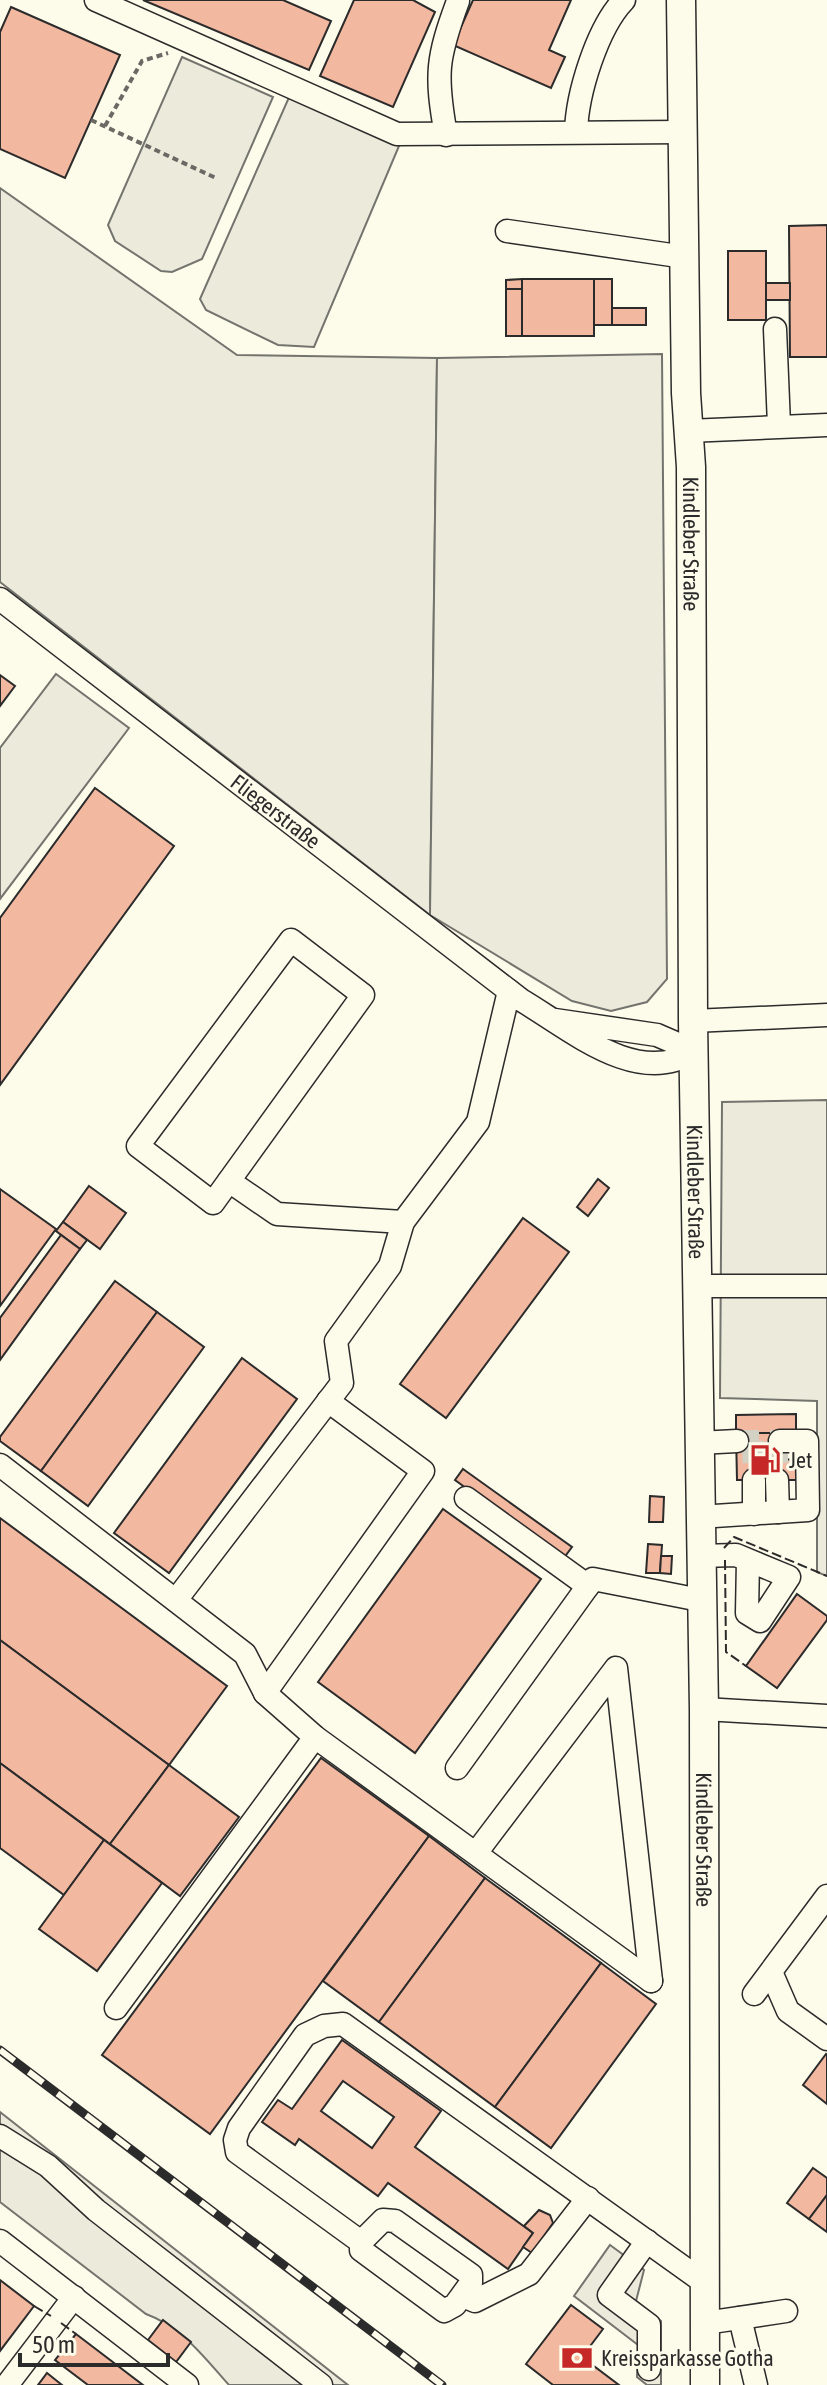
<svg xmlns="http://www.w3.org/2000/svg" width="827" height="2385" font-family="'Asap Condensed',sans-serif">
	<rect width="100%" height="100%" fill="#fdfbea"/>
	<g fill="#ecebdb" stroke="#74746e" stroke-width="2">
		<polygon points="0,188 237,355 437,358 430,915 0,582"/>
		<polygon points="827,1100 827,1576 817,1572 817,1401 720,1398 722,1102"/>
		<path d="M0,2112L348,2385H229C204,2357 182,2327 146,2314L0,2202Z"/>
	</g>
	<g fill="#eceadb" stroke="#74746e" stroke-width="2">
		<polygon points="182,57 273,97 202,259 172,272 161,271 115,241 108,225"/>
		<polygon points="290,95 399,146 314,347 278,345 206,310 200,299"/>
		<polygon points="662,354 667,979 647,1002 611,1011 572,1001 430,915 437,358"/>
		<polygon points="56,674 129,728 0,899 0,748"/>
		<polygon points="610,2245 644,2270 636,2301 661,2321 661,2385 647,2385 637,2377 638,2345 574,2296"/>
	</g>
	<g fill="#f2b8a0" stroke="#2b2b2b" stroke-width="2" fill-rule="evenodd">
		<polygon points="143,0 283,0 331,21 309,70"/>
		<polygon points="354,0 413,0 435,12 393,107 320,76"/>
		<polygon points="473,0 571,0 549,50 565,57 551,88 453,45"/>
		<polygon points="11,7 120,55 65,178 0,149 0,32"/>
		<polygon points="827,225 827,357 790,357 789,226"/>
		<rect x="728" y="251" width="38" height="69"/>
		<polygon points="522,279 522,289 506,289 506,280"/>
		<rect x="522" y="279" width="72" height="57"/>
		<rect x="594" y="279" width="18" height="46"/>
		<rect x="766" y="283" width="24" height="17"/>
		<rect x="506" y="289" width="16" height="47"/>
		<rect x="612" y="308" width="34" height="17"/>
		<polygon points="0,675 15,686 0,706"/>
		<polygon points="95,788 174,846 0,1085 0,918"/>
		<polygon points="598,1179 609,1188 588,1216 577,1207"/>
		<polygon points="89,1186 126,1213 100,1249 63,1222"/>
		<polygon points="0,1189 56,1229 0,1306"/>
		<polygon points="523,1218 569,1252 446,1418 400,1384"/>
		<polygon points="63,1222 87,1240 80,1249 56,1231"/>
		<polygon points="61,1235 80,1249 0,1360 0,1318"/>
		<polygon points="115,1281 157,1312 41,1471 0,1441 0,1437"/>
		<polygon points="157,1312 204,1347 88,1506 41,1471"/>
		<polygon points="242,1358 297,1399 169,1573 114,1533"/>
		<polygon points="796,1414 796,1436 736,1437 736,1415"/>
		<polygon points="736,1433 779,1433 780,1460 797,1459 797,1480 737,1480"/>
		<polygon points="463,1469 572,1547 563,1559 455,1480"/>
		<polygon points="650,1496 664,1497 663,1522 649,1522"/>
		<polygon points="443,1509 541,1579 415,1753 318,1682"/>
		<polygon points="0,1518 227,1686 169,1765 0,1640"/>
		<polygon points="648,1544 662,1545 660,1573 646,1573"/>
		<polygon points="661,1556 672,1556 671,1574 660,1573"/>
		<polygon points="797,1594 827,1616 827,1620 777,1688 746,1666"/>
		<polygon points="0,1640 169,1765 110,1844 0,1763"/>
		<polygon points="321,1758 429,1836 210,2134 102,2055"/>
		<polygon points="0,1763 104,1840 64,1895 0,1848"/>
		<polygon points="169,1765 239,1817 180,1896 110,1844"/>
		<polygon points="429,1836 485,1878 379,2022 323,1981"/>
		<polygon points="104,1840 162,1883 97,1971 39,1929"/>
		<polygon points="485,1878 601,1963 495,2107 379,2022"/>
		<polygon points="601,1963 656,2004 551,2148 495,2107"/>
		<path d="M342,2040L441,2111L415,2147L533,2233L508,2269L388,2183L378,2196L299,2139L295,2145L262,2122L278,2100L292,2109ZM343,2081L394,2117L372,2148L321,2111Z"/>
		<polygon points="826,2054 827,2055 827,2104 803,2085"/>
		<polygon points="813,2168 827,2178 827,2195 809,2219 787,2203"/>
		<polygon points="827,2195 827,2232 809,2219"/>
		<polygon points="539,2210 550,2215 553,2223 532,2253 523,2247 533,2233 524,2226"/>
		<polygon points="0,2280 34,2306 0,2351"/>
		<polygon points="571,2305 603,2329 582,2357 619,2385 553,2385 526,2364"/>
		<polygon points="163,2320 191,2342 176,2362 148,2340"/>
		<polygon points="76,2334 143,2385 88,2385 55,2360"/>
		<polygon points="47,2373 62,2385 38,2385"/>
	</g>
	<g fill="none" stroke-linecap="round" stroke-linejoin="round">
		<g stroke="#d3d1c4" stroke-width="22" stroke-dasharray="22 11" stroke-linecap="butt">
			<polyline points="737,1441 780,1441"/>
			<polyline points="753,1441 754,1480"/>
			<polyline points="777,1441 777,1480"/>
		</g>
		<defs>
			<g id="minor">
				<polyline points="96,0 397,134 683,132"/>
				<path d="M576,132C577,94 597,28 624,0"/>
				<path d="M446,135C435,74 437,58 458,1"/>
				<polyline points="507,231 685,257"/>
				<polyline points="775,329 779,425"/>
				<polyline points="688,431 827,425"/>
				<path id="s1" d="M0,599L521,1000C569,1028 638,1089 694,1051L657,1035L555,1020"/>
				<polygon points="291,940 363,995 213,1203 138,1146"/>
				<polyline points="693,1021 827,1015"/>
				<polyline points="229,1181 277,1214 403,1222"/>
				<polyline points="697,1286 827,1286"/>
				<polyline points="698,1443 737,1441"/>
				<polyline points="0,1465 245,1654 265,1693 315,1737 651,1981"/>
				<polyline points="754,1480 754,1514"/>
				<polyline points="777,1480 778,1512"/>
				<polyline points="466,1498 588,1586"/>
				<polyline points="699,1517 808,1510 807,1441 780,1441"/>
				<polyline points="700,1556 736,1555 789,1577 760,1621 747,1613 748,1560"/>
				<polyline points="176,1600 342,1383 336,1341 390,1266 403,1222 478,1122 509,991"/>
				<polyline points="265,1693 423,1471 328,1401"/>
				<polyline points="704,1709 827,1716"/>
				<polyline points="457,1768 593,1579 700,1600"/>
				<polyline points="476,1853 616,1668 651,1981"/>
				<polyline points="771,1972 788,2011 827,2039"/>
				<polyline points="754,1994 827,1896"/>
				<polyline points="116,2008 315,1737"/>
				<polyline points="0,2136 48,2166 96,2210 321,2385"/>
				<polyline points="0,2241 187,2385"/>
				<polyline points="647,2241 609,2295 649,2325 649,2369"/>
				<polyline points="361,2242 383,2220 395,2221 471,2275 471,2283 455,2305 444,2311 361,2250 361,2242 237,2152 235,2140 239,2128 305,2035 324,2026 343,2024 705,2283"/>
				<polyline points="463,2296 475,2301 529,2274 588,2198"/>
				<polyline points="740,2318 756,2385"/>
				<polyline points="705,2323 786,2311"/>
				<polyline points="7,2385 74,2297"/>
			</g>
			<g id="major">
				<path id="s2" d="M681,0L686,393L691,467L693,1021L704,1709L705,2385"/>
			</g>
		</defs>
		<use href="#minor" stroke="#2b2b2b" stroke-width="25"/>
		<use href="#major" stroke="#2b2b2b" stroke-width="31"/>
		<g stroke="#6a6964" stroke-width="4" stroke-dasharray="6 4" stroke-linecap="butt">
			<polyline points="91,120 218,179"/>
			<polyline points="105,126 142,61 168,53"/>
		</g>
		<use href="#minor" stroke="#fdfbea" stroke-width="22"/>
		<use href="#major" stroke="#fdfbea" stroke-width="28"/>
		<defs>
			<polyline id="rail" points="0,2050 442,2385"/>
		</defs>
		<use href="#rail" stroke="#2b2b2b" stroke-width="9"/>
		<use href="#rail" stroke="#fdfbea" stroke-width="6" stroke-dasharray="18" stroke-linecap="butt"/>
		<g stroke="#2b2b2b" stroke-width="2" stroke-dasharray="10 4" stroke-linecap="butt">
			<polyline points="724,1548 734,1537 827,1576"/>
			<polyline points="725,1560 726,1652 746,1666"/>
			<polyline points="34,2306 51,2316"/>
			<polyline points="61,2323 76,2334"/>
		</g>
	</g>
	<defs>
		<symbol id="fuel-bare" viewBox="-9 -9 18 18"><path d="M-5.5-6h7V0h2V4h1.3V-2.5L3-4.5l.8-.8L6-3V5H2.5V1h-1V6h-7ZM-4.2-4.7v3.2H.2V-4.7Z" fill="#c62828" stroke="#fdfbea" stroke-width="2.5" paint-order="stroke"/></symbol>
		<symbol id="bank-bare" viewBox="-9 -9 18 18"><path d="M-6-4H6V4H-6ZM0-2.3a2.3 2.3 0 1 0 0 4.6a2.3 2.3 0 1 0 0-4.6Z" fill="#c62828" stroke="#fdfbea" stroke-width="2.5" paint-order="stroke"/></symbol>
	</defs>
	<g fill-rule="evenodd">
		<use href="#fuel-bare" x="743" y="1438" width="44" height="44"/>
		<use href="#bank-bare" x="555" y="2336" width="44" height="44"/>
	</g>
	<g text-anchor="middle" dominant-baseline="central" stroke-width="6" stroke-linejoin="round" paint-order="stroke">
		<g font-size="22" fill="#2b2b2b" stroke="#fdfbea">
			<text stroke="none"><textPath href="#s2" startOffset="544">Kindleber Straße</textPath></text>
			<text stroke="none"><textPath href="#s1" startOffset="348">Fliegerstraße</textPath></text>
			<text stroke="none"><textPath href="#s2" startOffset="1192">Kindleber Straße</textPath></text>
			<text stroke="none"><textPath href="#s2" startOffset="1840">Kindleber Straße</textPath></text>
		</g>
		<g font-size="22" fill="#2b2b2b" stroke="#fdfbea" text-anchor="start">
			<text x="789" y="1460">Jet</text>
			<text x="601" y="2358">Kreissparkasse Gotha</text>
		</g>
	</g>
	<path d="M20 2353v12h148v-12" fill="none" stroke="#2b2b2b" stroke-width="4"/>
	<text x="32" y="2353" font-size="24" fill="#2b2b2b" stroke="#fdfbea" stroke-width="6" paint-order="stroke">50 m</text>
</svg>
